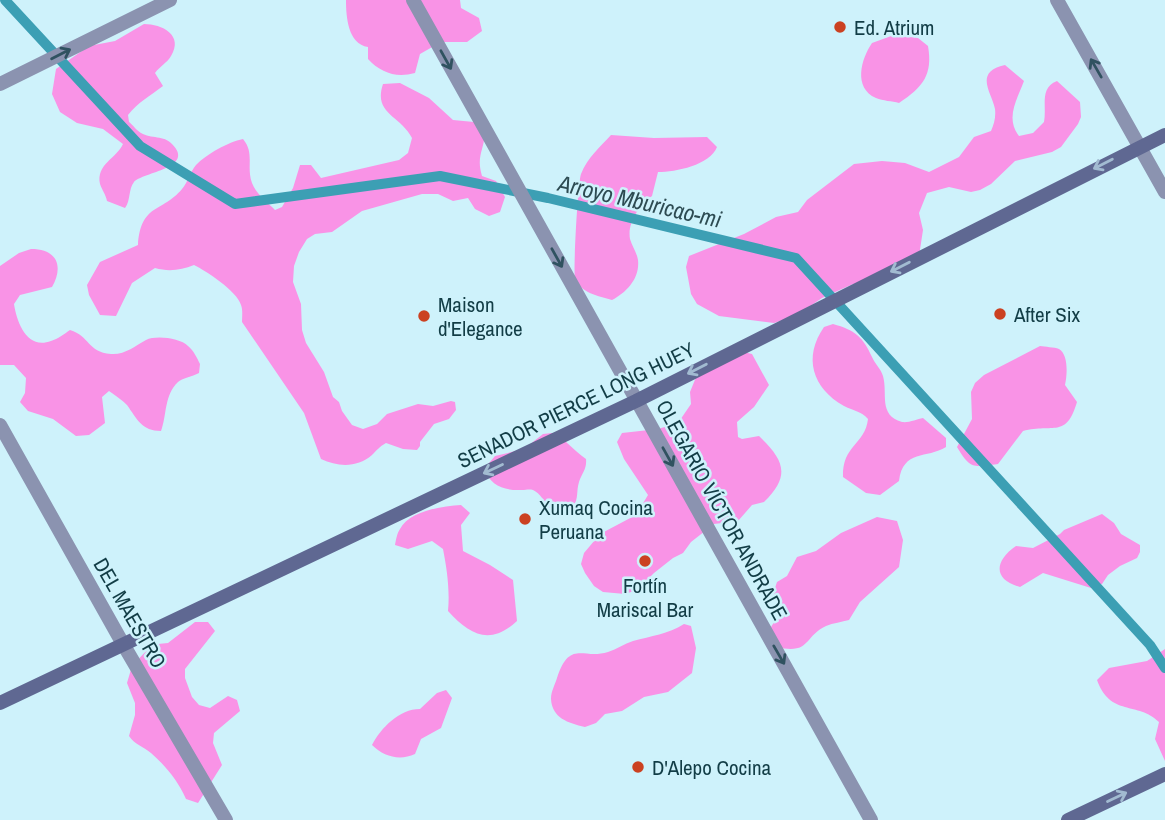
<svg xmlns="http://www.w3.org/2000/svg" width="1165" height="820" font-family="'Archivo Narrow',sans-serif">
	<rect width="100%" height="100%" fill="#cef2fb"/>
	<g fill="#f993e6">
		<path d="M346,0H460L461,8L479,18L482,31L467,42H441L420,54L415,73C396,78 381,73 368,59V47C348,44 346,17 346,0Z"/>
		<path d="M144,24C162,24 184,35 171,56C167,63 160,66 155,73L163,86C150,96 138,102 128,115L129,122C133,125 137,131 141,133C151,139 164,135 172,144C196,168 143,172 134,182C128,190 131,200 125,208L107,201C106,195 102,190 100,184C96,164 116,159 123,144L103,129L77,123L60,112L52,94L56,69L89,46L115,41Z"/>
		<path d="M894,35L918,38L928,46C933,75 923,87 899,103C892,101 883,101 876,98C853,88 861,59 872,43Z"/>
		<path d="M1005,65L1024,81C1017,100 1005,118 1019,136L1033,133L1044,122C1047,106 1039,88 1057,81L1080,102L1081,117L1078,124L1061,147L1052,152L1015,161L991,184L980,190L971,192L949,187L927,193L919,213L923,230L919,256L880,283L853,284L822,298L797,315L774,323L719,316L697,304L691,294L686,267L689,256L744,234L776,217L798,212L807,200L854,164L882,161L905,163L929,172L959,157L974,137L991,131C994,124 996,117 995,109C992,93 973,72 1005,65Z"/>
		<path d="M400,83L429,98L453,120L474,122L485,132C484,151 476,156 482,176L496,181L505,197L500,212L489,216L475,209L468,198L453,201L438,194H422L362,211L332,232L315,234L307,239L299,252L294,266L293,282L301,304L302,330L306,343L324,372L333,397L339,402L342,411L352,425L363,429L377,424L387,414L418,404L433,406L451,401L455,402L456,410L449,419L434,424L420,442V446L417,450L403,449L386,443C379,447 377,450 372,455C357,468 338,467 321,459L304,413L242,322C242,317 243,310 241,305C237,291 206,271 194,265C181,270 169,272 155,268L132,283L116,316L100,315L89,295L87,285L100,262L138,245C141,203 162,213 182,189C188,182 190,172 196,165C207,154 228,142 243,139C255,153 246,167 252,183C256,194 267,202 275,210L282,207L293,188L300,165H311L321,178L399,160L408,153L412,138C400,115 373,114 383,84Z"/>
		<path d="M611,135L654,138L707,137L717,147C710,165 676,172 658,172L652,196C640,205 627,222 630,239C632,246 637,253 638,260C640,278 627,292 612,300C599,296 580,293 575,278C573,271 578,181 581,174C587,158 601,146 611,135Z"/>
		<path d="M31,249C57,249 64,266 52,287L20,295L14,304C17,323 27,350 51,341C58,339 64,334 70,330C90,336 87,352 111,354C125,355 135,346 146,340C156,335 180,338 188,346C194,351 197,358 200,364L199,373C192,377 182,378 178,382C164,395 167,415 161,431C142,431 137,419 127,405C122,400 115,395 109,391L102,397L105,423L89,435L76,436L53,419L28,411L20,402L25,393L26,378L14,365H0V266L19,253Z"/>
		<path d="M833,324C855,330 863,337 872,357C875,364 881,369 883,376C888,394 878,415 902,422C909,423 917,419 923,418L946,438V447C927,459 903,449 899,481L880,495L866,493L843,477C842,445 865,445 868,419C861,411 854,411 844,406C812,388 803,357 824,327Z"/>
		<path d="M1040,346C1045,347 1054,347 1059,349C1069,355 1067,376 1065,385L1077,402C1066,439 1054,423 1023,431L998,464C973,467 971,470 957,447L972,419L971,392L975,383L984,375Z"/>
		<path d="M739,351L752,354L769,385L754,407L737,422L738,437L742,439L759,436C783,459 792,475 764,502L752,505L738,521L714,524L691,542L683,553L673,558L654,573L637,590L625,594L603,592L594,586L585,573L581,564L584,553L600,534L636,515L648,495L624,459L617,442L622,433L658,429L678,423L691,404L690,392L699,370Z"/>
		<path d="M552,433C566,439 573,450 586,459C587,469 582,473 579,482C576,492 579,498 573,507L549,508C545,502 540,493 533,490C529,489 526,490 522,490C504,491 490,485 484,469L495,456L524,449L543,434Z"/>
		<path d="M461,505L470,513L461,525L463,551L490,565L513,580L517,621C490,646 470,635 448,611C450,591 447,569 443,549L432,541L408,549L395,545C396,540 397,533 400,529C409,511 443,506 461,505Z"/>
		<path d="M1102,514L1114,523L1121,534L1140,545V552L1137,558L1120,566L1108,575L1102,584L1091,588L1043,573L1020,587C993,580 994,561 1016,546L1033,548L1060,534L1064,530Z"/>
		<path d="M877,517L897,521L903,540L899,567L860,602L849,620C842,622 833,623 826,626C803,637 811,655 776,647L771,627L778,616L780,607L773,594L777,582L787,576L797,557L816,551L841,533Z"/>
		<path d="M195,622H208L215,631L185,669V678L192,697L199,705L210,708L228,696L237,700L240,711L214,733L213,743L222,765L198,803L186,799C178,781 166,766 151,753C143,746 135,745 129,736L135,715V703L127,683L132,666L148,649L158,644L168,643Z"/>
		<path d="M684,624L691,626L696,648L692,673L668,692L644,697L622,711L605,714L596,723L585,727C568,723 552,718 551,699C551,691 555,685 557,678C570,639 583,660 608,652C617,649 624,644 633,641C651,636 668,634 684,624Z"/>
		<path d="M1165,649V761L1155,739L1159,722C1138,701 1110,717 1097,680L1109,668L1147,661Z"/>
		<path d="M446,690L452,698L441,728L421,739L415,754C400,761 384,757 372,745C381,728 399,709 420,709L437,693Z"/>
	</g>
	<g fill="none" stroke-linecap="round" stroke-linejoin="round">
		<polyline stroke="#3c9fb4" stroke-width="10" points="5,0 140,146 235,204 440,176 548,198 796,258 1150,645 1165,668"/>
		<g stroke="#8b93b0" stroke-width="14">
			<polyline points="413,0 871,820"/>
			<polyline points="1057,0 1165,192"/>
			<polyline points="0,84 170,0"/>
			<polyline points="0,425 123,644 226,820"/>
		</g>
		<g stroke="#5f6892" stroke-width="14">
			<polyline points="0,703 636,401 1165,135"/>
			<polyline points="1068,820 1165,774"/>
		</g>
	</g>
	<defs><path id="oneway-shaft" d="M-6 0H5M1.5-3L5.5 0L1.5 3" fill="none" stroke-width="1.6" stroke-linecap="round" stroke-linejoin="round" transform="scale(1.75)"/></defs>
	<g stroke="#305260">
		<use href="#oneway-shaft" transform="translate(61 54) rotate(-27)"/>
		<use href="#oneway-shaft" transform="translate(446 60) rotate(61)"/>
		<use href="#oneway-shaft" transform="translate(1096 68) rotate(-120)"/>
		<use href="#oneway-shaft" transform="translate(557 258) rotate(61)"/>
		<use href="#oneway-shaft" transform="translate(668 457) rotate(61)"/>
		<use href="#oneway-shaft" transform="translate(779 655) rotate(60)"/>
	</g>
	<g stroke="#a2bbd1">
		<use href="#oneway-shaft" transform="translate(1103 164) rotate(153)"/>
		<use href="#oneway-shaft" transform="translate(900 267) rotate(153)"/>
		<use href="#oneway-shaft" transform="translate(697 369) rotate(153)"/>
		<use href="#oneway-shaft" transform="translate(493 469) rotate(155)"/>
		<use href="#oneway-shaft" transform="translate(1117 797) rotate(-25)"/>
	</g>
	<g fill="#cb4121" stroke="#cef2fb" stroke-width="2.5">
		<circle cx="840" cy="27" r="7"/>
		<circle cx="1000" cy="314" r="7"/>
		<circle cx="424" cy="316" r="7"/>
		<circle cx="525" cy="519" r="7"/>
		<circle cx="645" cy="561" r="7"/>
		<circle cx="638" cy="767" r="7"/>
	</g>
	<g text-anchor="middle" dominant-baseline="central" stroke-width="5" stroke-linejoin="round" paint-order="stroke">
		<g font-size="21" fill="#123d46" stroke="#cef2fb" text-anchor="start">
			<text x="854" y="27">Ed. Atrium</text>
			<text x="438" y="304">Maison<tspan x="438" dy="24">d'Elegance</tspan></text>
			<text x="1014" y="314">After Six</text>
			<text x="539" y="507">Xumaq Cocina<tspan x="539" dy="24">Peruana</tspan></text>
			<text x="645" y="585" text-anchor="middle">Fortín<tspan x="645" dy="24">Mariscal Bar</tspan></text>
			<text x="652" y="767">D'Alepo Cocina</text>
		</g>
		<g font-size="21" fill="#123d46" stroke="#cef2fb">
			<text transform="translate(576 405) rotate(-26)">SENADOR PIERCE LONG HUEY</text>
			<text transform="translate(722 510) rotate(61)">OLEGARIO VÍCTOR ANDRADE</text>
			<text transform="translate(130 613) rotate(60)">DEL MAESTRO</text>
		</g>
		<g font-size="23" font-style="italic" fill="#2d4b52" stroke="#cef2fb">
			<text transform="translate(640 201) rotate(13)">Arroyo Mburicao-mi</text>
		</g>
	</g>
</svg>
